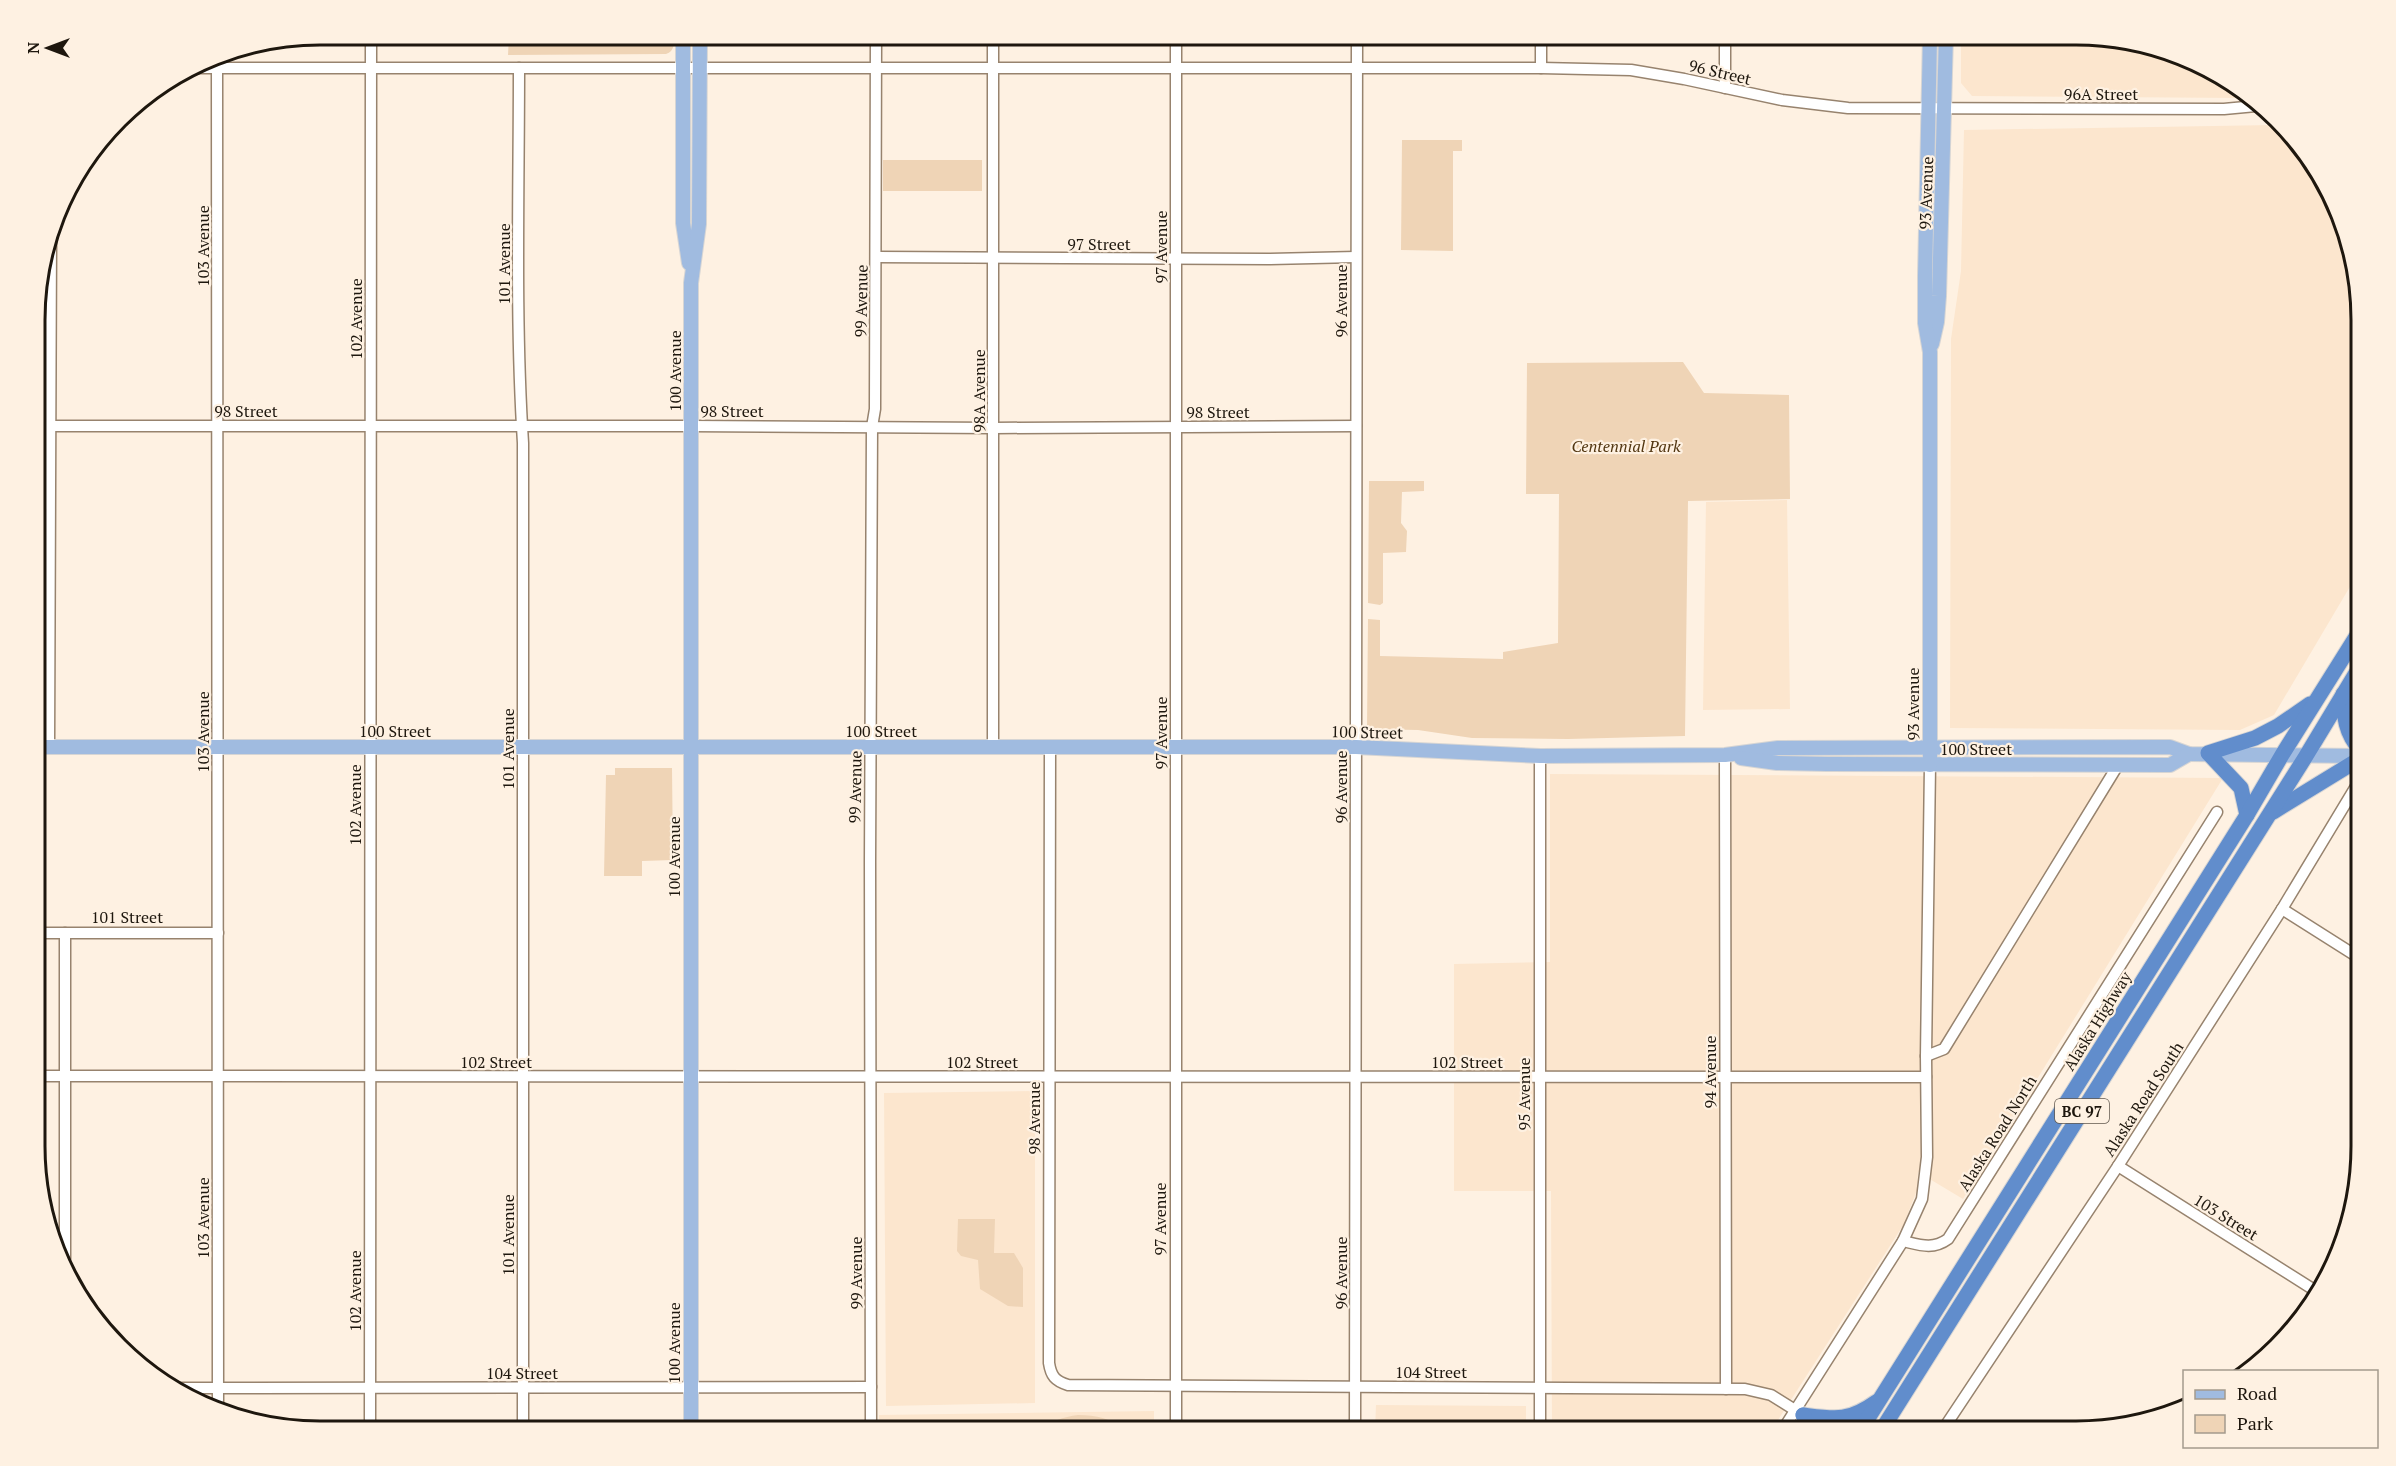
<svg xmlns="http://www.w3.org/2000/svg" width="2396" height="1466" font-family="'PT Serif',serif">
	<rect width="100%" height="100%" fill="#fef1e2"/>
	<g fill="#fce6ce">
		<polygon points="1961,35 2076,35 2150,44 2234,82 2246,95 2239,98 1972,96 1961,83"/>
		<polygon points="2274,125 2323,178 2361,302 2361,568 2274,715 2240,730 1950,728 1951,339 1961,271 1964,130"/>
		<polygon points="1787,500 1790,709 1703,710 1706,502"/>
		<polygon points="1550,774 2223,778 1963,1199 1918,1172 1917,1190 1904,1224 1771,1431 1552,1431 1551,1191 1454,1191 1454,964 1550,962"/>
		<polygon points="1035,1091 1035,1403 886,1406 884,1093"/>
		<polygon points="1376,1405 1526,1406 1526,1431 1375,1431"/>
		<polygon points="1154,1411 1154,1431 879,1431 879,1415"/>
	</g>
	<g fill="#efd4b6">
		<path d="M509,35H674C674,43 675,51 666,54L508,55Z"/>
		<polygon points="1402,140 1462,140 1462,151 1453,151 1453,251 1401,250"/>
		<rect x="883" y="160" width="99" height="31"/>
		<polygon points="1683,362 1704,393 1789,395 1790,499 1688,501 1685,736 1568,739 1472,738 1418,730 1367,729 1368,619 1380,620 1380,656 1503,659 1503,652 1558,643 1559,494 1526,494 1527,363"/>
		<polygon points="1369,481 1424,481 1424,491 1402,492 1401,523 1407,531 1406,552 1383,553 1383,603 1380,605 1368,603"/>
		<polygon points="615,768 672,768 673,860 642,861 642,876 604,876 606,775 615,775"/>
		<polygon points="958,1219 995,1219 994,1253 1014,1253 1023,1268 1023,1307 1008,1306 980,1289 978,1260 961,1256 957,1251"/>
		<path d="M1078,1415C1096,1415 1112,1418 1125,1431H1039C1051,1421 1063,1417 1078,1415Z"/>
	</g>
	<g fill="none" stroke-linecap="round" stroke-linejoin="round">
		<defs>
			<g id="minor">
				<polyline points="1541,35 1541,68"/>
				<polyline points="1725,35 1725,88"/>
				<polyline points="217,55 218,1409"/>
				<polyline points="191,68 1541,68 1631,70 1684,79 1782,100 1848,108 2224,109 2256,106"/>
				<path d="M519,68C519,192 515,318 523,443V1431"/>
				<polyline points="877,257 1268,259 1356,257"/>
				<polyline points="37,426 691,426 995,428 1356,426"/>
				<polyline points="49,747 51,237"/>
				<polyline points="993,748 993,35"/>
				<path d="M1050,748L1049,1363C1051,1376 1055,1381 1068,1385L1745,1389L1771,1395L1803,1415"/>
				<polyline points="1725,755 1726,1389"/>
				<polyline points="1540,756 1540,1431"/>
				<polyline points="2282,909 2361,959"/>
				<polyline points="37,933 218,933"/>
				<polyline points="65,933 65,1259"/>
				<polyline points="1926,1056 1944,1049 2118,765"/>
				<polyline points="37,1076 1926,1077"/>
				<polyline points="2118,1166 2319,1293"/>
				<path d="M1903,1241C1920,1245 1933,1250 1948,1239L2217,812"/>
				<polyline points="172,1388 871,1387"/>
				<polyline points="370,1431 371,35"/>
				<polyline points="871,1431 870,861 872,427 875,409 876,35"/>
				<polyline points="1176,1431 1176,35"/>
				<polyline points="1355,1431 1357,35"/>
				<polyline points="1782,1431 1903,1241 1922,1199 1927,1157 1926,1056 1930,765"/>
				<polyline points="1942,1431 2118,1166 2282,909 2361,778"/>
			</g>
			<g id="major">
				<polyline points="683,35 683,223 689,263"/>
				<polyline points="1932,344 1937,322 1939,296 1946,35"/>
				<polyline points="37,747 1356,747 1540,756 1725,755 1778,748 2170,747 2189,754 2361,756"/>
				<polyline points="1741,758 1777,763 1827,764 2170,765 2189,754"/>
				<polyline points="1930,765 1930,352 1925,323 1925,276 1930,35"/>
				<polyline points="691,1431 691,283 699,224 700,35"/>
			</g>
			<g id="highway">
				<path d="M2343,694C2344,717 2345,733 2361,751"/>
				<polyline points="2273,812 2361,758"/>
				<polyline points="2247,815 2241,788 2208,753 2255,738 2278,726 2310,704"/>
				<path d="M1803,1415C1835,1419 1848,1422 1876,1402"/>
				<polyline points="1803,1415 1813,1431"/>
				<polyline points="1860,1431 2247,815 2282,755 2361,629"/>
				<polyline points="1881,1431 2306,756 2361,665"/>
			</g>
		</defs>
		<use href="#minor" stroke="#97836e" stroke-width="13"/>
		<use href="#major" stroke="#d6d5d4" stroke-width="16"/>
		<use href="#highway" stroke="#d6d5d4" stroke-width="17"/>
		<use href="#minor" stroke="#fff" stroke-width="10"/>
		<use href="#major" stroke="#a0bbe0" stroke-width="14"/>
		<use href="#highway" stroke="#618dcc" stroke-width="15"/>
	</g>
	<g text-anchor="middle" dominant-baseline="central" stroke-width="4.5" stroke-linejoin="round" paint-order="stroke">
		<rect fill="#fef1e2" stroke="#61584e" stroke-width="1.5" x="2055" y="1099" width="54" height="24" rx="4.5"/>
		<g font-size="15" font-weight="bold" fill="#1e170e">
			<text x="2082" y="1111">BC 97</text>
		</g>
		<g font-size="16" fill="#1e170e" stroke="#fef1e2">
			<text transform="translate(1720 72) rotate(13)">96 Street</text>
			<text x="2101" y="94">96A Street</text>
			<text transform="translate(1926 193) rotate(-88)">93 Avenue</text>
			<text x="1099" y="244">97 Street</text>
			<text transform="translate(203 246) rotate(-90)">103 Avenue</text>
			<text transform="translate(1161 247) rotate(-90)">97 Avenue</text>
			<text transform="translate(504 264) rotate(-90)">101 Avenue</text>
			<text transform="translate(861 301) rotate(-89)">99 Avenue</text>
			<text transform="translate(1341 301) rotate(-90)">96 Avenue</text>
			<text transform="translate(356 319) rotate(-90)">102 Avenue</text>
			<text transform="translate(675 371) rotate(-90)">100 Avenue</text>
			<text transform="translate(979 391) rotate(-90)">98A Avenue</text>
			<text x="246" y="411">98 Street</text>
			<text x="732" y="411">98 Street</text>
			<text x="1218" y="412">98 Street</text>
			<text transform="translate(1913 704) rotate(-90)">93 Avenue</text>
			<text x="395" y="731">100 Street</text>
			<text x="881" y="731">100 Street</text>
			<text transform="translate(203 732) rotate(-90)">103 Avenue</text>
			<text transform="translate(1367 732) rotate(1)">100 Street</text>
			<text transform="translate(1161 733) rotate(-90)">97 Avenue</text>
			<text transform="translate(508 749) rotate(-90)">101 Avenue</text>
			<text x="1976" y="749">100 Street</text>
			<text transform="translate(855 787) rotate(-89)">99 Avenue</text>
			<text transform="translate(1341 787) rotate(-90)">96 Avenue</text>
			<text transform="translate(355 805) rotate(-90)">102 Avenue</text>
			<text transform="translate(674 857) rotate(-90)">100 Avenue</text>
			<text x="127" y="917">101 Street</text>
			<text transform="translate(2097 1021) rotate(-58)">Alaska Highway</text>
			<text x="496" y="1062">102 Street</text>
			<text x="982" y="1062">102 Street</text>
			<text x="1467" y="1062">102 Street</text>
			<text transform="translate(1710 1072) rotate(-90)">94 Avenue</text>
			<text transform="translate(1524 1094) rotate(-90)">95 Avenue</text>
			<text transform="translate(2143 1099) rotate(-57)">Alaska Road South</text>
			<text transform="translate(1034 1118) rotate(-90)">98 Avenue</text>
			<text transform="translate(1997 1133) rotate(-58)">Alaska Road North</text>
			<text transform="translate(2226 1217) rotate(32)">103 Street</text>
			<text transform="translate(203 1218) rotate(-90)">103 Avenue</text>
			<text transform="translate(1160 1219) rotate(-90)">97 Avenue</text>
			<text transform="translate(508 1235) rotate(-90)">101 Avenue</text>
			<text transform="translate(856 1273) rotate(-90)">99 Avenue</text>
			<text transform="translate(1341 1273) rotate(-90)">96 Avenue</text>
			<text transform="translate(355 1291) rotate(-90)">102 Avenue</text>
			<text transform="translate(674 1343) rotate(-90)">100 Avenue</text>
			<text x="1431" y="1372">104 Street</text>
			<text x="522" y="1373">104 Street</text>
		</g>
		<g font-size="16" font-style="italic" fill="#523611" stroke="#fef1e2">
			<text x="1626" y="446">Centennial Park</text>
		</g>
	</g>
	<path d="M0 0H2396V1466H0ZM320 45H2076A275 275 0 0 1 2351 320V1146A275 275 0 0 1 2076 1421H320A275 275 0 0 1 45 1146V320A275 275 0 0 1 320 45Z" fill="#fef1e2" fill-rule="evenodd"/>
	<path fill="none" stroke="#1e170e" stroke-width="3" d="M320 45H2076A275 275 0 0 1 2351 320V1146A275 275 0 0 1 2076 1421H320A275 275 0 0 1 45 1146V320A275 275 0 0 1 320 45Z"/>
	<rect x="2183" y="1370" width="195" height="78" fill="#fef1e2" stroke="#a49a8d" stroke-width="1.5"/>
	<rect x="2195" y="1390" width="30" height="9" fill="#a0bbe0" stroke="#a49a8d" stroke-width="1.5"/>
	<text x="2237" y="1400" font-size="18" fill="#1e170e">Road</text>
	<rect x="2195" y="1415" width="30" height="18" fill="#efd4b6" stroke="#a49a8d" stroke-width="1.5"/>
	<text x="2237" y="1430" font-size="18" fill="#1e170e">Park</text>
	<g transform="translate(48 48) rotate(270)" stroke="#fef1e2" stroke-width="4.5" paint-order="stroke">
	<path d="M0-4.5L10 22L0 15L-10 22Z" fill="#1e170e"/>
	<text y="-9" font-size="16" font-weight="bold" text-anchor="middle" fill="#1e170e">N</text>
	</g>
</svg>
